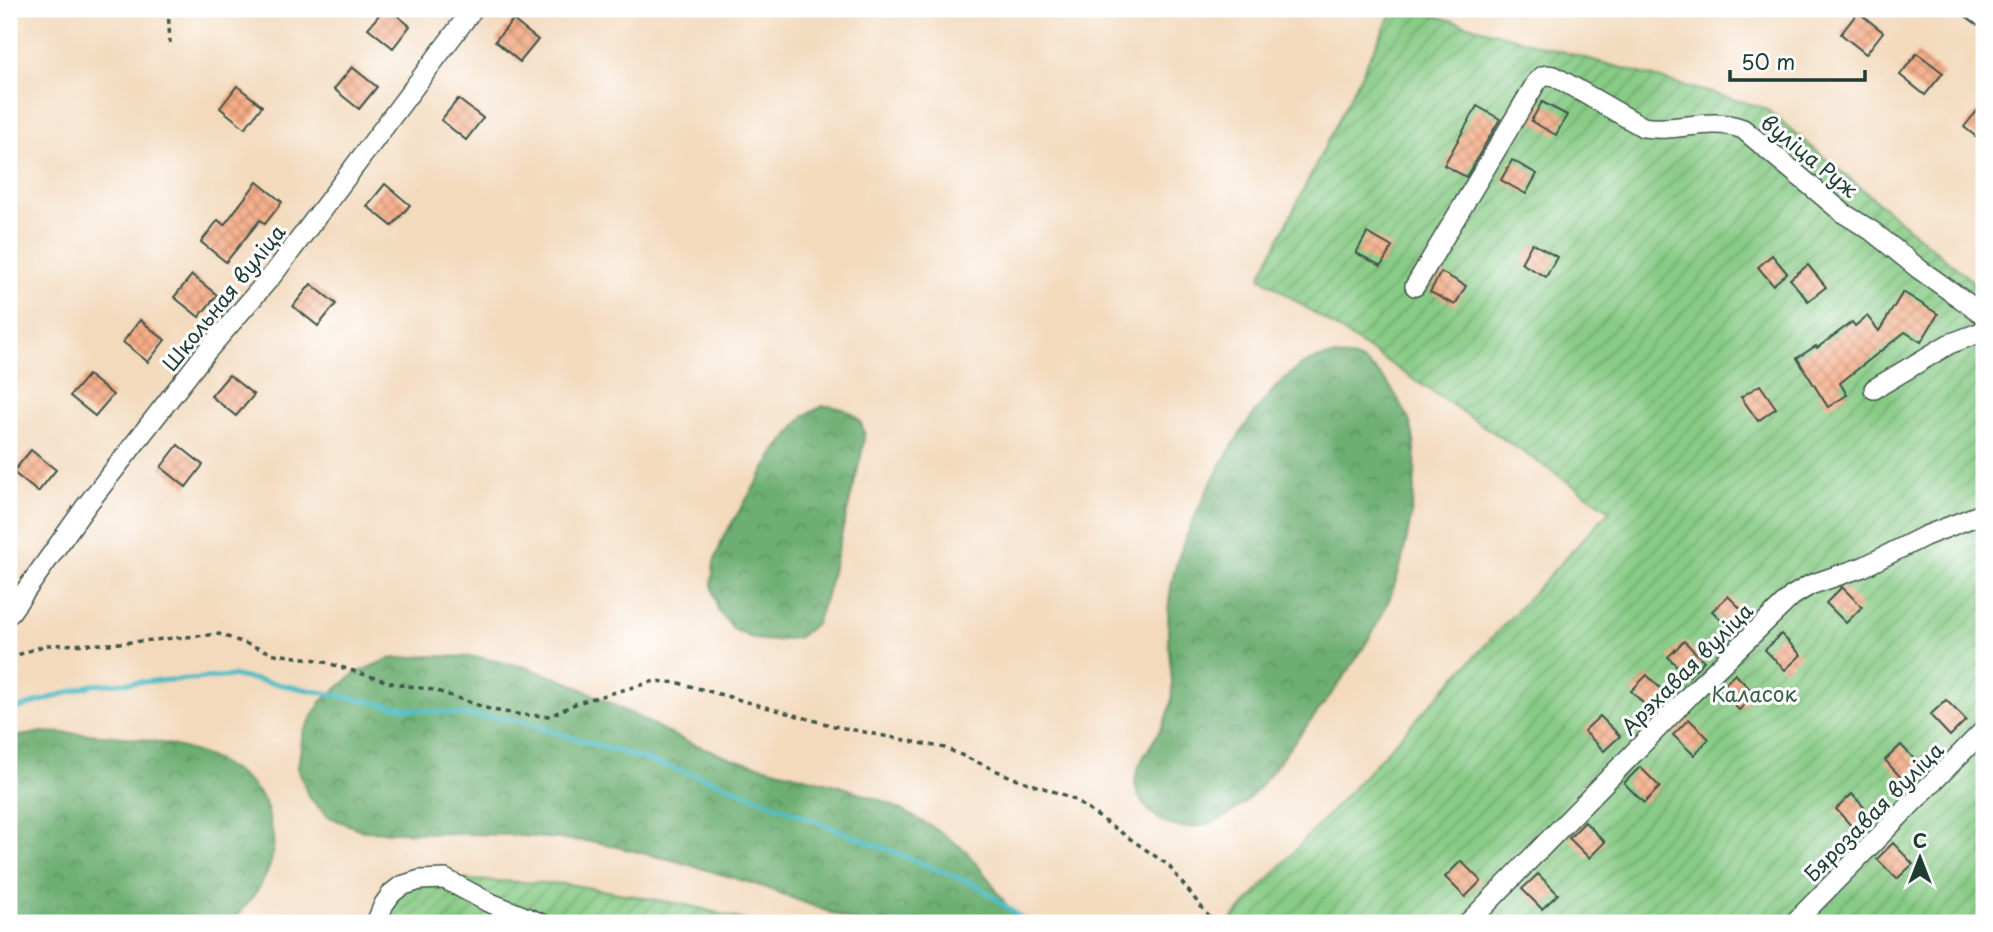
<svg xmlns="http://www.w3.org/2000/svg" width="1993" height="932" font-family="'Playpen Sans',sans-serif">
	<defs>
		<pattern id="forest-crowns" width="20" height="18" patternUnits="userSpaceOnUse" patternTransform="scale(1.75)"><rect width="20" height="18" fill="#6daf72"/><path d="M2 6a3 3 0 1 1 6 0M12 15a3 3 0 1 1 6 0" fill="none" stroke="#59905e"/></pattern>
		<pattern id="garden-furrows" width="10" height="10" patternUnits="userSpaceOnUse" patternTransform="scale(1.75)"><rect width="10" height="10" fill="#87cb85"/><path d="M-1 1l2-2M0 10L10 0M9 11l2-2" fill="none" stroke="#6ea66e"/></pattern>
		<pattern id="building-cross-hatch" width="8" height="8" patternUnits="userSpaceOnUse" patternTransform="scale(1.75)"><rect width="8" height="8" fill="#f6ac86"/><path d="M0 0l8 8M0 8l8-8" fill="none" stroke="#c78d6e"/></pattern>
	</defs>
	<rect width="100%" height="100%" fill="#fff"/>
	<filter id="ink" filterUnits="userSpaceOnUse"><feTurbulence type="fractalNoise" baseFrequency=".0143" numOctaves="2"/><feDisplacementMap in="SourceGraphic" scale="14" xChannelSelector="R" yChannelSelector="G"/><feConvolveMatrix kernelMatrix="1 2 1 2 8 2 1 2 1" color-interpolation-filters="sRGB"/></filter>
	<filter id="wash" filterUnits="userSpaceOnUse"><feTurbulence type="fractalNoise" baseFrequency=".00686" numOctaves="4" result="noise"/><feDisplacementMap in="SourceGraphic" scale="28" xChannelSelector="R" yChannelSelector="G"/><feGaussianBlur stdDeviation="1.57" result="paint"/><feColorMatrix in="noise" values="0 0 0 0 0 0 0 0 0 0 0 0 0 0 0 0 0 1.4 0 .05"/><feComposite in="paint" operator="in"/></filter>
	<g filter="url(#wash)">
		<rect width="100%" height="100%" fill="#f3dabd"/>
		<g fill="url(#forest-crowns)" stroke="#467653" stroke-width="2">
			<path d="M1333,356C1340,357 1350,356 1357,359C1376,367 1392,386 1401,405C1404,411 1410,419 1411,426C1423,470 1407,553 1391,595C1367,652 1328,699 1290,747C1271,772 1250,806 1220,819C1202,828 1175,832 1159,819C1105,778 1159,750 1170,707C1176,685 1168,658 1168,636C1168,621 1168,603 1171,588C1180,528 1254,386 1310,361C1317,358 1326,357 1333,356Z"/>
			<path d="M823,406C840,406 861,412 864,433C865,439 862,449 861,456L826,596L816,623L799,637L775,641L754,639L733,629L718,610L712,585L714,562L724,536L776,451L805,415Z"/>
			<polygon points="432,656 477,657 525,667 570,683 683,740 734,759 840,786 888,803 931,826 965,850 991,882 1018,923 858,923 758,885 676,861 596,842 510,835 363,831 327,816 308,796 298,768 303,733 321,702 354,674 388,659"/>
			<path d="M43,732C111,735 223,736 264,801C268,808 269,819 271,827C282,864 254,900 228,923H9V738Z"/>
		</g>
		<g fill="url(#garden-furrows)" stroke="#53845c" stroke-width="2">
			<polygon points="1394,9 1410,9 1765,108 1984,291 1984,923 1228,923 1610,510 1260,277"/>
			<polygon points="445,879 568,884 691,906 755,923 376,923 392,893"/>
		</g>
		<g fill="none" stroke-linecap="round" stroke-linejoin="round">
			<polyline stroke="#4ebcc4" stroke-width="5" points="9,711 92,685 235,676 409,709 515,720 718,782 978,886 1028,923"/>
		</g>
		<g id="blocks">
			<g fill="url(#building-cross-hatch)">
				<polygon points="384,9 389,9 410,26 393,48 368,28"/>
				<polygon points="1858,12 1883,32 1866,54 1841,34"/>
				<polygon points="513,20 538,40 520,62 495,41"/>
				<polygon points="1917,53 1943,73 1925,95 1900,75"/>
				<polygon points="352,67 377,87 359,109 334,89"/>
				<polygon points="237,86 262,106 245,128 220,108"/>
				<polygon points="458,99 483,118 466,140 441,120"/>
				<polygon points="1542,102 1567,115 1556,135 1531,121"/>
				<polygon points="1984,102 1984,143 1964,127"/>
				<polygon points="1477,106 1500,119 1466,177 1444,165"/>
				<polygon points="1512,160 1537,174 1526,194 1501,180"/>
				<polygon points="257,182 282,202 265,224 260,220 226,262 201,242 218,220 224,225"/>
				<polygon points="385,184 410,205 392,226 367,206"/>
				<polygon points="1367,233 1392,247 1381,266 1356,253"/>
				<polygon points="1532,243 1557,257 1546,277 1521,263"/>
				<polygon points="1772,255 1787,273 1773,285 1758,267"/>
				<polygon points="1808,265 1826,287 1808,301 1790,279"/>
				<polygon points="1441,272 1466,286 1455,305 1430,292"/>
				<polygon points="192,275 217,295 199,317 174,297"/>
				<polygon points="311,284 336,304 318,326 293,306"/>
				<polygon points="1903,292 1938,314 1921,342 1905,332 1840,383 1847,395 1828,407 1797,358 1816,346 1817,348 1852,322 1855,326 1867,316 1879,331"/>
				<polygon points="140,320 165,340 148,362 123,342"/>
				<polygon points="88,375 113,395 95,416 70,396"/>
				<polygon points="229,375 254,395 236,416 211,396"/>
				<polygon points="1760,385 1776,408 1758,421 1741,397"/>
				<polygon points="178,445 203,465 186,487 161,467"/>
				<polygon points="31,450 56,470 38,492 13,472"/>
				<polygon points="1842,587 1862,607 1846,623 1826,603"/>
				<polygon points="1728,596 1748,616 1732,631 1712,611"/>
				<polygon points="1781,634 1801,655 1785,670 1765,650"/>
				<polygon points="1684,641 1704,661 1688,677 1668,657"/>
				<polygon points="1735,674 1755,694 1739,710 1719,690"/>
				<polygon points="1647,675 1667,695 1651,711 1631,691"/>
				<polygon points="1946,700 1966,720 1950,736 1930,715"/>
				<polygon points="1600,716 1620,736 1604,751 1584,731"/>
				<polygon points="1689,719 1709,739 1694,755 1673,735"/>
				<polygon points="1901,745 1921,766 1904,781 1885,760"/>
				<polygon points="1640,767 1660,787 1644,803 1624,783"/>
				<polygon points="1852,794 1871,815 1855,830 1836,809"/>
				<polygon points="1585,822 1605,842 1589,858 1569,838"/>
				<polygon points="1893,843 1913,864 1897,879 1877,859"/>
				<polygon points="1461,861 1481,881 1465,897 1445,877"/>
				<polygon points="1538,874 1558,894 1542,909 1522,889"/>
			</g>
		</g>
	</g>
	<g filter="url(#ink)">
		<use href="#blocks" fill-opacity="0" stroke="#3f5549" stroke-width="2"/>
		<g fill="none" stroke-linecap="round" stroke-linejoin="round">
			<defs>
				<g id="minor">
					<polyline points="1973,9 1984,17"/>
					<path d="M1415,286L1536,83C1542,75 1545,74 1554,76L1643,127C1677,133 1710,116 1743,129L1843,213L1872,231L1919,269L1984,315"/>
					<polyline points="1874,389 1949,344 1984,331"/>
					<polyline points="9,614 86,506 206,352 275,272 473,9"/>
					<polyline points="376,923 384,904 392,893 401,886 420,880 445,879 488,902 540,923"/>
					<polyline points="1468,923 1691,694 1792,596 1810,585 1863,567 1925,536 1984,513"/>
					<polyline points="1794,923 1984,730"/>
				</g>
			</defs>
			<use href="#minor" stroke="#3f5549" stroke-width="22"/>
			<g stroke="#3f5549" stroke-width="3.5" stroke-dasharray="5 5" stroke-linecap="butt">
				<polyline points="168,9 170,43"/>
				<polyline points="9,658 46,645 109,644 219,634 275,654 318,660 395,684 434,690 492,710 523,715 550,716 577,703 655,681 679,683 834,726 945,748 1011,777 1070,797 1168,865 1214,923"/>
			</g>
			<use href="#minor" stroke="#fff" stroke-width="19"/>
		</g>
	</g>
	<g text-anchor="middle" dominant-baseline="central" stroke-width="6" stroke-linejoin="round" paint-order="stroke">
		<g font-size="21" fill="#1f3d34" stroke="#fff">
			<text transform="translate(1810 155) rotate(39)">вуліца Руж</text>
			<text transform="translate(223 297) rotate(-51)">Школьная вуліца</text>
			<text transform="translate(1686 668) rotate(-45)">Арэхавая вуліца</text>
			<text transform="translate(1873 811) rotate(-45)">Бярозавая вуліца</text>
		</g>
		<g font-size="21" fill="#396048" stroke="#fff">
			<text x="1754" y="693">Каласок</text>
		</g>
	</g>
	<rect width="1993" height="932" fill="none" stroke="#fff" stroke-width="35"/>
	<g transform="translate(1920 858)" stroke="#ffffff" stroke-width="5" paint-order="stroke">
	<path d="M0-5L12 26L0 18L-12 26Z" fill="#1f3d34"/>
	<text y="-10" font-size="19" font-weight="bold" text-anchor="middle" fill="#1f3d34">С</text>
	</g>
	<path d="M1730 70v10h135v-10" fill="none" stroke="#1f3d34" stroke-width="3.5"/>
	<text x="1741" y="70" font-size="21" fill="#1f3d34" stroke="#ffffff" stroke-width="5" paint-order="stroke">50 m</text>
</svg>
